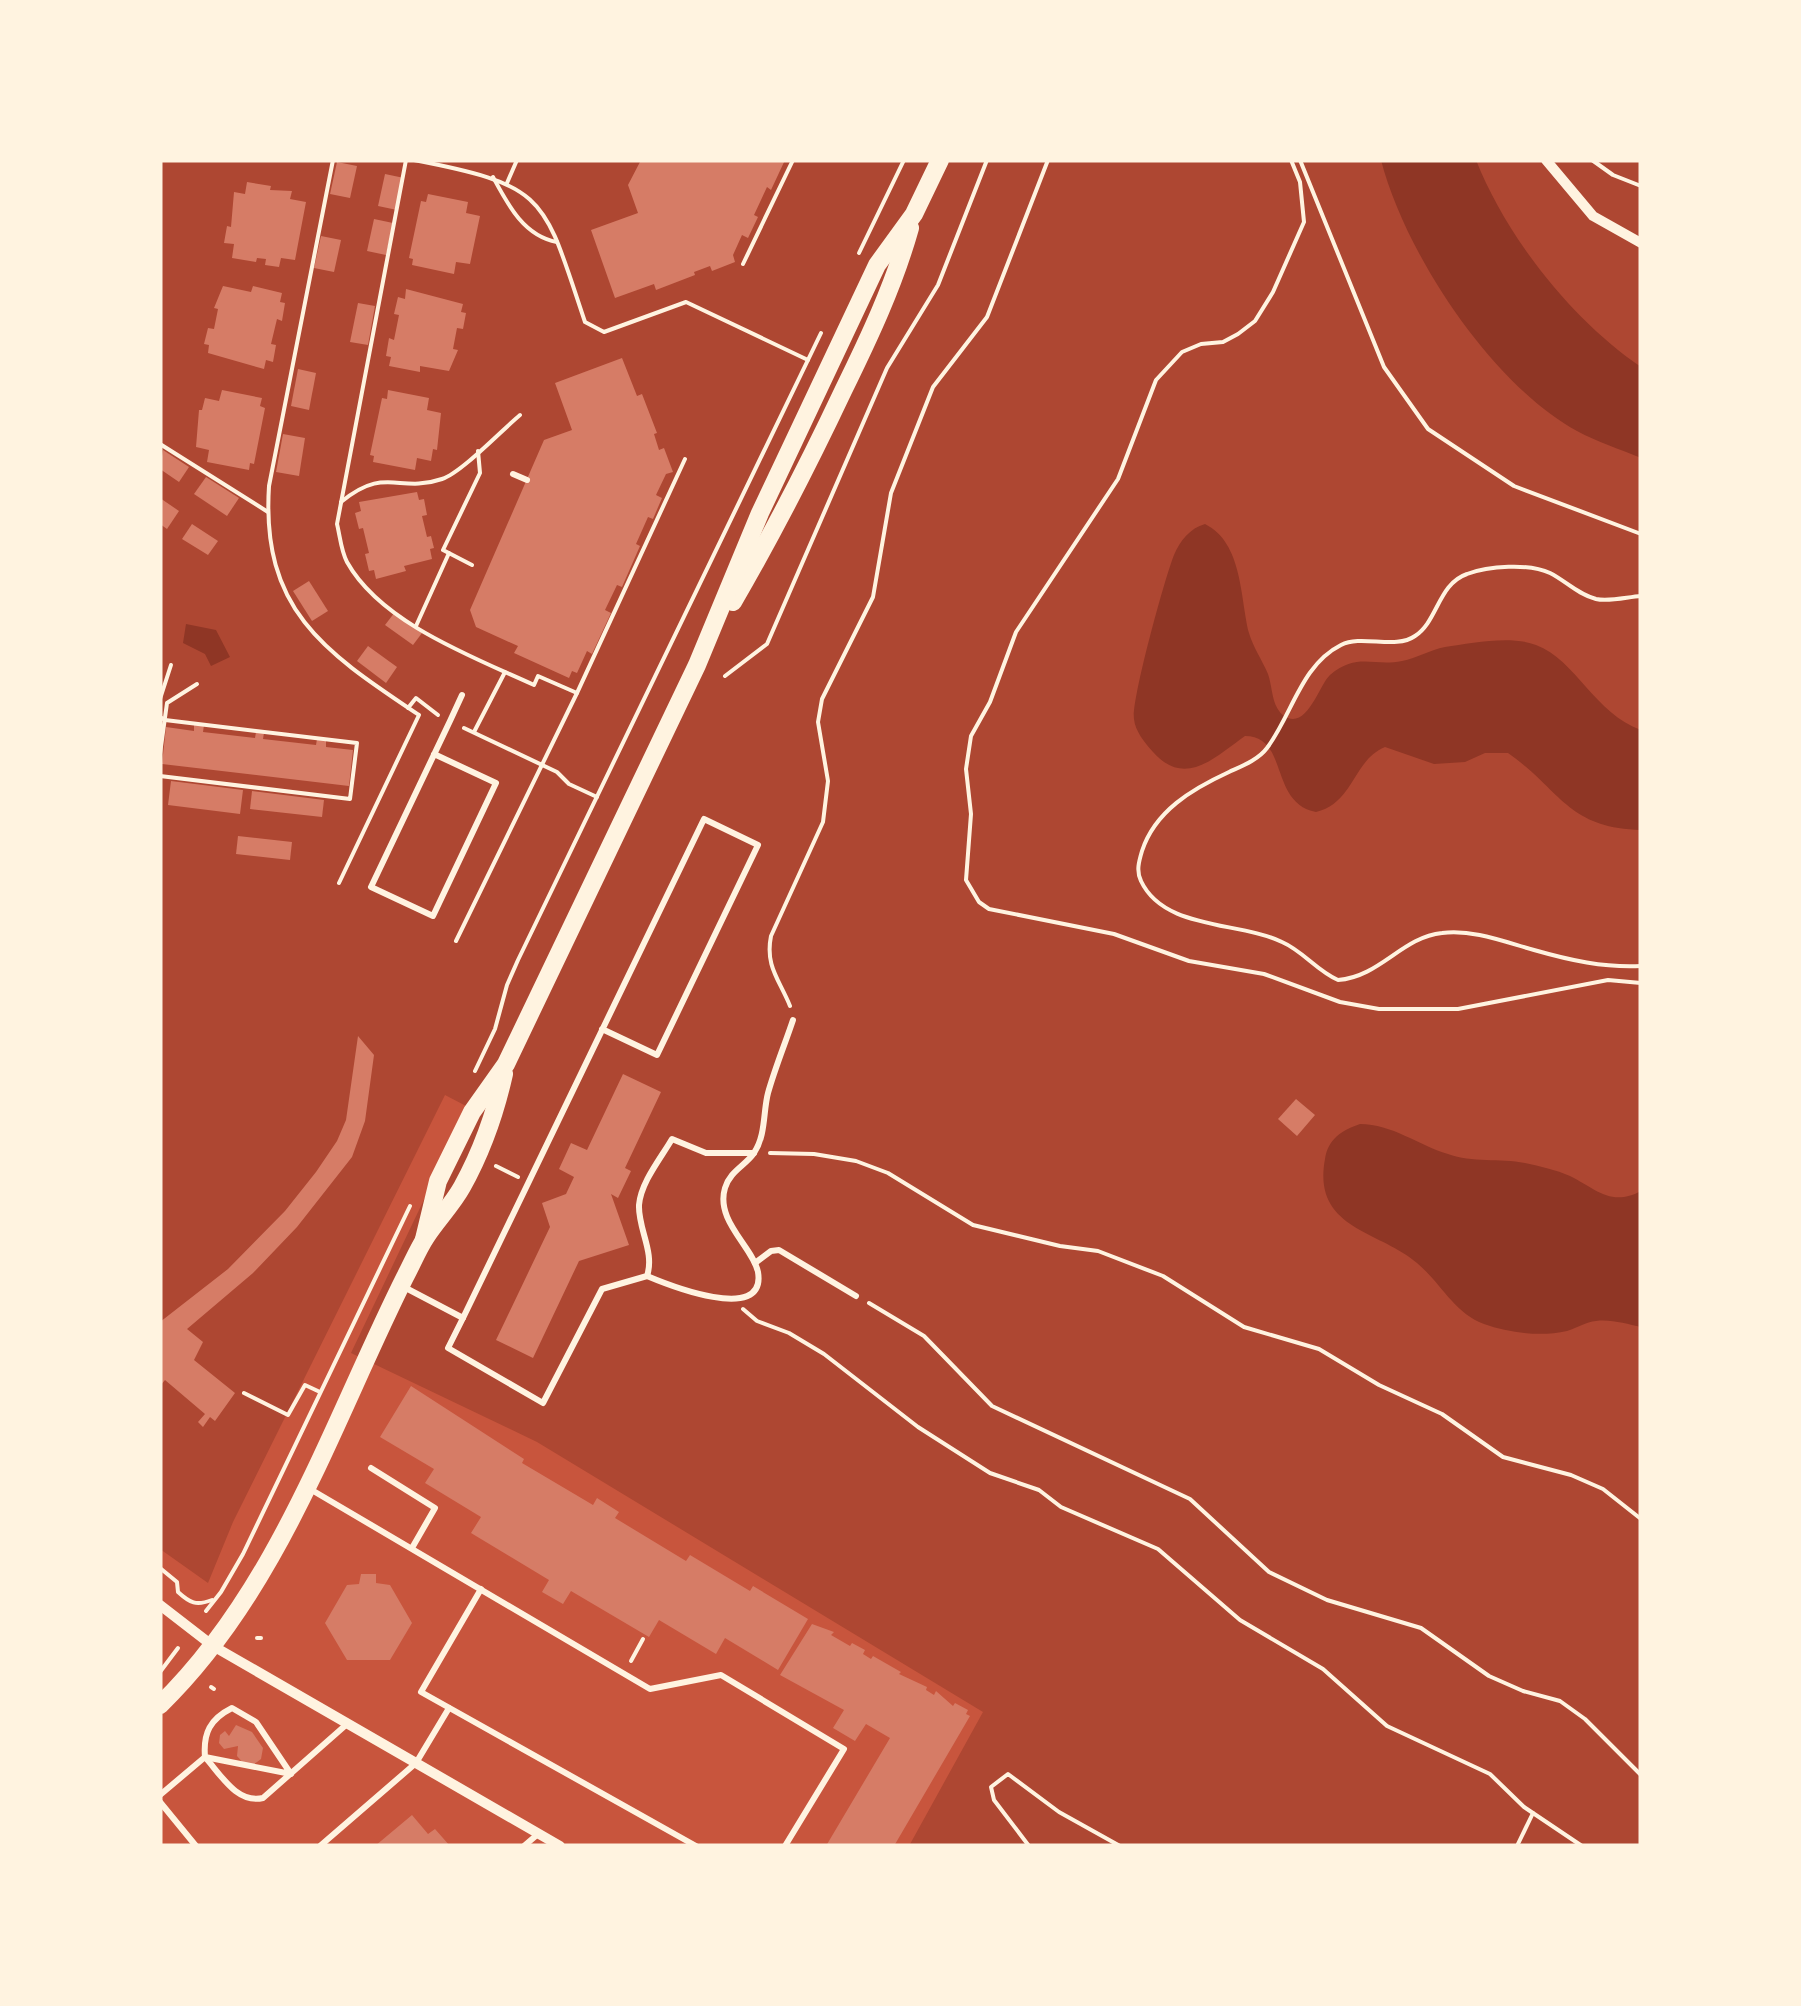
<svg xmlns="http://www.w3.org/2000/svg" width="1801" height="2006" font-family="'Varela Round',sans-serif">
	<rect width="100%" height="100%" fill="#c8553d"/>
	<polygon fill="#ae4732" points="160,160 1641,160 1641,1846 909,1846 983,1712 537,1442 351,1353 468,1107 445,1095 233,1522 208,1583 160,1549"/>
	<g fill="#8f3625">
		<path d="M1381,160H1476C1507,238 1572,320 1641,367V458C1620,449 1597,442 1577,431C1491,384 1405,253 1381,160Z"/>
		<path d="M1205,524C1243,543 1240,598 1249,633C1253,647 1262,660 1268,674C1273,688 1271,706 1284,716C1307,731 1319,685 1330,675C1358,652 1373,667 1402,661C1417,658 1430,650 1445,647C1471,643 1511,635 1536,645C1576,660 1595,714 1641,730V830C1567,828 1561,790 1508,753H1485L1465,762L1434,764L1385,747C1353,760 1354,803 1316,812C1269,803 1289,736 1245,736C1214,758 1185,788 1153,752C1145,743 1135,731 1134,719C1131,701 1165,577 1174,555C1180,541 1190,528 1205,524Z"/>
		<polygon points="186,624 216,630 230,657 211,666 205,654 183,643"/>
		<path d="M1360,1124C1392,1124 1418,1145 1448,1154C1472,1163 1500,1158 1525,1163C1540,1166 1556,1170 1570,1176C1596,1189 1611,1207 1641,1191V1327C1627,1324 1611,1319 1596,1321C1586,1322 1577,1328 1567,1331C1541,1337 1509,1333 1484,1324C1454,1313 1441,1283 1417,1263C1378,1230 1312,1229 1325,1159C1328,1139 1342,1130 1360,1124Z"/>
	</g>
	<g fill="#d67c66">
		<polygon points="641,160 785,160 771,190 767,187 754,215 758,217 748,238 742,235 733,255 735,262 712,271 710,266 694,272 695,275 656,290 654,284 615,298 591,230 638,213 628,185"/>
		<polygon points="337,162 357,166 350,198 330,194"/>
		<polygon points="385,174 404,178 397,210 378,206"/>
		<polygon points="247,182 271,186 270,190 292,191 290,199 306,202 295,260 281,258 279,267 265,265 266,259 257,258 256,262 232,258 234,244 224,243 227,226 231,227 234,192 245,194"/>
		<polygon points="428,194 468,202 466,213 480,216 470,264 456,262 454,274 412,265 413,259 409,258 421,201 426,202"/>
		<polygon points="374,219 393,223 386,255 367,251"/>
		<polygon points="321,236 341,240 334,272 314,268"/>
		<polygon points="223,286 251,292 253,286 282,293 280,302 285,303 282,321 277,319 271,344 276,345 273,362 266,360 264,369 208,353 209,345 204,344 208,328 214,329 218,309 214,308"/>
		<polygon points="406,289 463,304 461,312 466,313 463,329 457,328 453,349 458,350 449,371 420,366 420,372 389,366 391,357 386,356 389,338 394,340 399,315 394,314 398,297 405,299"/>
		<polygon points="358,303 375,306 368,345 350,342"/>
		<polygon points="622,358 637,396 642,394 657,433 654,434 659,450 664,448 673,472 666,474 656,495 662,498 653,519 648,517 636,544 640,546 622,587 617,585 605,610 611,613 592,654 587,651 577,673 572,671 569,678 514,653 518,646 476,627 470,610 544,440 572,430 555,383"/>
		<polygon points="298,369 316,373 309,410 291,406"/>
		<polygon points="222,390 262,398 260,406 265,408 254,464 250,463 249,470 207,462 209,450 196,447 199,410 202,410 205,398 219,401"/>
		<polygon points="388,390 429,398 427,410 441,413 437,450 433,449 431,461 417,458 415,470 373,462 374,456 370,455 382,398 387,399"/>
		<polygon points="283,434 305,438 299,476 276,472"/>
		<polygon points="163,450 189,467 179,482 160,469"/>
		<polygon points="206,477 239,498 227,516 194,494"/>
		<polygon points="417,492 419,500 424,499 427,515 422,516 427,537 431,536 434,548 430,549 432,559 404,566 406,571 376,579 374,570 369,571 365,554 369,553 363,528 359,529 355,513 361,511 359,502"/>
		<polygon points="160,498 179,511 167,529 160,524"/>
		<polygon points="192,524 218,541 208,555 182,539"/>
		<polygon points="309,581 328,611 312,621 293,591"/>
		<polygon points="395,612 422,633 413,645 385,625"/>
		<polygon points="368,646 397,667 386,683 357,661"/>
		<polygon points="194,724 204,725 203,732 255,738 256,732 264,733 263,739 316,745 317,739 326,740 326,747 353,750 349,786 162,764 166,727 194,731"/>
		<polygon points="171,781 243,790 240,814 168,805"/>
		<polygon points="252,791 324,800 322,817 250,809"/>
		<polygon points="238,836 292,842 290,860 236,854"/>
		<polygon points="358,1036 374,1055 365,1121 352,1157 297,1227 253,1273 187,1329 203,1342 194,1360 235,1393 215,1421 210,1417 203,1427 198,1422 205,1414 165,1380 160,1386 160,1322 228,1269 285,1211 316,1172 337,1141 346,1120"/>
		<polygon points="623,1074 661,1092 625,1168 631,1171 618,1198 611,1194 629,1245 579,1261 533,1358 496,1340 550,1227 542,1203 566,1194 574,1177 559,1169 571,1143 587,1150"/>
		<polygon points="1296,1099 1315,1115 1297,1136 1278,1119"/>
		<polygon points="411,1386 524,1459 522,1463 593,1505 597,1498 619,1512 615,1518 686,1561 690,1555 750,1591 753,1586 808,1619 778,1670 725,1638 716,1654 659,1620 649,1637 571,1591 563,1604 542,1592 549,1580 471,1533 481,1517 425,1483 434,1469 380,1437"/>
		<polygon points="361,1574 376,1574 376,1583 390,1585 412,1623 390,1660 347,1660 325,1623 347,1585 359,1584"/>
		<polygon points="812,1624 834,1632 831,1635 850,1646 852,1643 865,1650 863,1654 871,1659 873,1656 901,1672 899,1674 927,1687 926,1690 934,1695 936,1691 953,1706 955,1703 968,1710 966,1714 970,1716 894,1846 826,1846 890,1738 866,1724 855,1741 833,1728 844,1710 780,1675"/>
		<polygon points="236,1725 252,1732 263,1748 261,1759 253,1765 244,1764 237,1756 238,1746 224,1749 219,1743 220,1735 225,1731 229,1736"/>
		<polygon points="412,1815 428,1834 435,1829 450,1846 375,1846"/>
	</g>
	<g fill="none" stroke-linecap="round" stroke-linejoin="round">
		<g stroke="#fff3e0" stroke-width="4">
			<path d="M333,160L269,486C261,611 325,652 419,715L339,883"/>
			<path d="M406,160L337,524C340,536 341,551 347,562C381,623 473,657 534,685L538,676L577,693"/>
			<path d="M414,160C549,186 543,197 585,322L604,332L686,302L808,360"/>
			<polyline points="1291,160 1300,182 1304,222 1273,292 1255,321 1238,334 1223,342 1201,344 1182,352 1156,380 1118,479 1016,632 990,702 971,736 966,769 971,814 966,880 979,902 989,909 1114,934 1189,961 1264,974 1340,1002 1379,1009 1458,1009 1608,980 1641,983"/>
			<polyline points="1300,160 1384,367 1428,429 1514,486 1641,534"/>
			<polyline points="1592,160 1613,175 1641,186"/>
			<path d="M493,177C508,205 524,236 557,242"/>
			<polyline points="507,183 517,160"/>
			<polyline points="859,253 904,160"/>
			<polyline points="743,264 793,160"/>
			<polyline points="160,444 268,512"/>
			<path d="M341,502C386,465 398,494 442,479C461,473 502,430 520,415"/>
			<polyline points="472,565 443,550 480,473 478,451"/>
			<path d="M1641,596C1627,597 1609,602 1596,599C1577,594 1566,581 1550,573C1529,563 1488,566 1467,574C1438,584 1438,621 1415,636C1395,650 1362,634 1341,645C1301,665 1292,715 1267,748C1258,760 1242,766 1229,772C1192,789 1155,811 1142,851C1139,861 1136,871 1141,881C1164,930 1238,921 1282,942C1303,951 1317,971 1338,980C1380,977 1402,937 1442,933C1473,929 1505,942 1534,950C1569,960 1604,968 1641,966"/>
			<polyline points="416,626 449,553"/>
			<polyline points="725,676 767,644 887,368 938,285 987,160"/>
			<polyline points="160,699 171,665"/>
			<polyline points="408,708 416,698 438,715"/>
			<polyline points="160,717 165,720 357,743 350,799 160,776"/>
			<polyline points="464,728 557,772 569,784 597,797"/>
			<polyline points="474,732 505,672"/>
			<polyline points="160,754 167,703 197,684"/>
			<polyline points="456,941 577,693 685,459"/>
			<path d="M790,1006C779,979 765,966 771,936L823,822L828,781L818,722L822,699L873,597L891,493L933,387L987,317L1048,160"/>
			<polyline points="475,1071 495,1029 507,985 518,960 821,333"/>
			<polyline points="770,1153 814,1154 856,1161 888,1173 973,1225 1060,1246 1098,1251 1163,1276 1244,1327 1319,1349 1379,1385 1442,1414 1503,1457 1571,1475 1603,1489 1641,1519"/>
			<polyline points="496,1166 518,1177"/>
			<polyline points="869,1303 924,1336 992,1406 1190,1499 1269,1572 1327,1600 1421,1628 1489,1676 1523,1691 1560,1701 1585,1719 1641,1775"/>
			<polyline points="743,1309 757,1321 789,1333 824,1354 918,1427 990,1473 1039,1490 1061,1507 1158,1549 1240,1620 1323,1669 1387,1726 1490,1774 1524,1807 1582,1846"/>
			<polyline points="244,1393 288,1415 305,1385 320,1392"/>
			<path d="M160,1568L177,1582L178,1592C190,1603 196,1606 212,1600"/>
			<polyline points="206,1611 221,1592 243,1554 410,1206"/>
			<polyline points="257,1638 261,1638"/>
			<polyline points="631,1661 643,1639"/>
			<polyline points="160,1672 178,1648"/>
			<polyline points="211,1687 214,1689"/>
			<polyline points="1029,1846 994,1800 991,1787 1008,1774 1059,1812 1120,1846"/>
			<polyline points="1517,1846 1533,1813"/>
		</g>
		<g stroke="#fff3e0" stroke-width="6">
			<polyline points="513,474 527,480"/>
			<polyline points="434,754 496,783 433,916 371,887 450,721 462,695"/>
			<polyline points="755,1263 771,1251 779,1250 856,1296"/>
			<path d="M647,1276C666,1284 767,1325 758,1272C753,1247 715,1221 725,1188C730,1171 745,1166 754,1153C766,1135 763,1112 768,1093C775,1068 785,1044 793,1020"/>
			<polyline points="402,1286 463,1318 704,819 758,845 657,1055 602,1029"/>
			<path d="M463,1318L448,1348L543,1403L602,1289L647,1276C655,1252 638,1229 639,1205C641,1182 661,1158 672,1139L706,1153H754"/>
			<polyline points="371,1468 435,1508 412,1548"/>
			<polyline points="310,1489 650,1689 721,1675 844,1749 785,1846"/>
			<polyline points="481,1589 421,1692 696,1846"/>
			<path d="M232,1708L256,1722L291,1774L205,1757C203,1733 210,1719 232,1708Z"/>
			<path d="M160,1795L205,1757C221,1775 237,1804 263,1798L347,1724"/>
			<polyline points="160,1802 196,1846"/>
			<polyline points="320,1846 416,1763 449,1708"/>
			<polyline points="524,1846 538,1834"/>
		</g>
		<g stroke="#fff3e0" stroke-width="10">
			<polyline points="1546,160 1593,216 1641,243"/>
			<polyline points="160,1605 213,1646 560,1846"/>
		</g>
		<g stroke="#fff3e0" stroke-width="18">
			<path d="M733,602C773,533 809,463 843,391C869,338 894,285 910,228"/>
			<polyline points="424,1239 438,1181 472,1112 506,1064 697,665 760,513 877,265 914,214 940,160"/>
			<path d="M160,1705C279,1589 332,1423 405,1277C412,1264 418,1249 426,1237C437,1220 452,1205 462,1187C482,1151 495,1114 504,1074"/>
		</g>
	</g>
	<rect width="1801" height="2006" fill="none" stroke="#fff3e0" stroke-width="325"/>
</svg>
